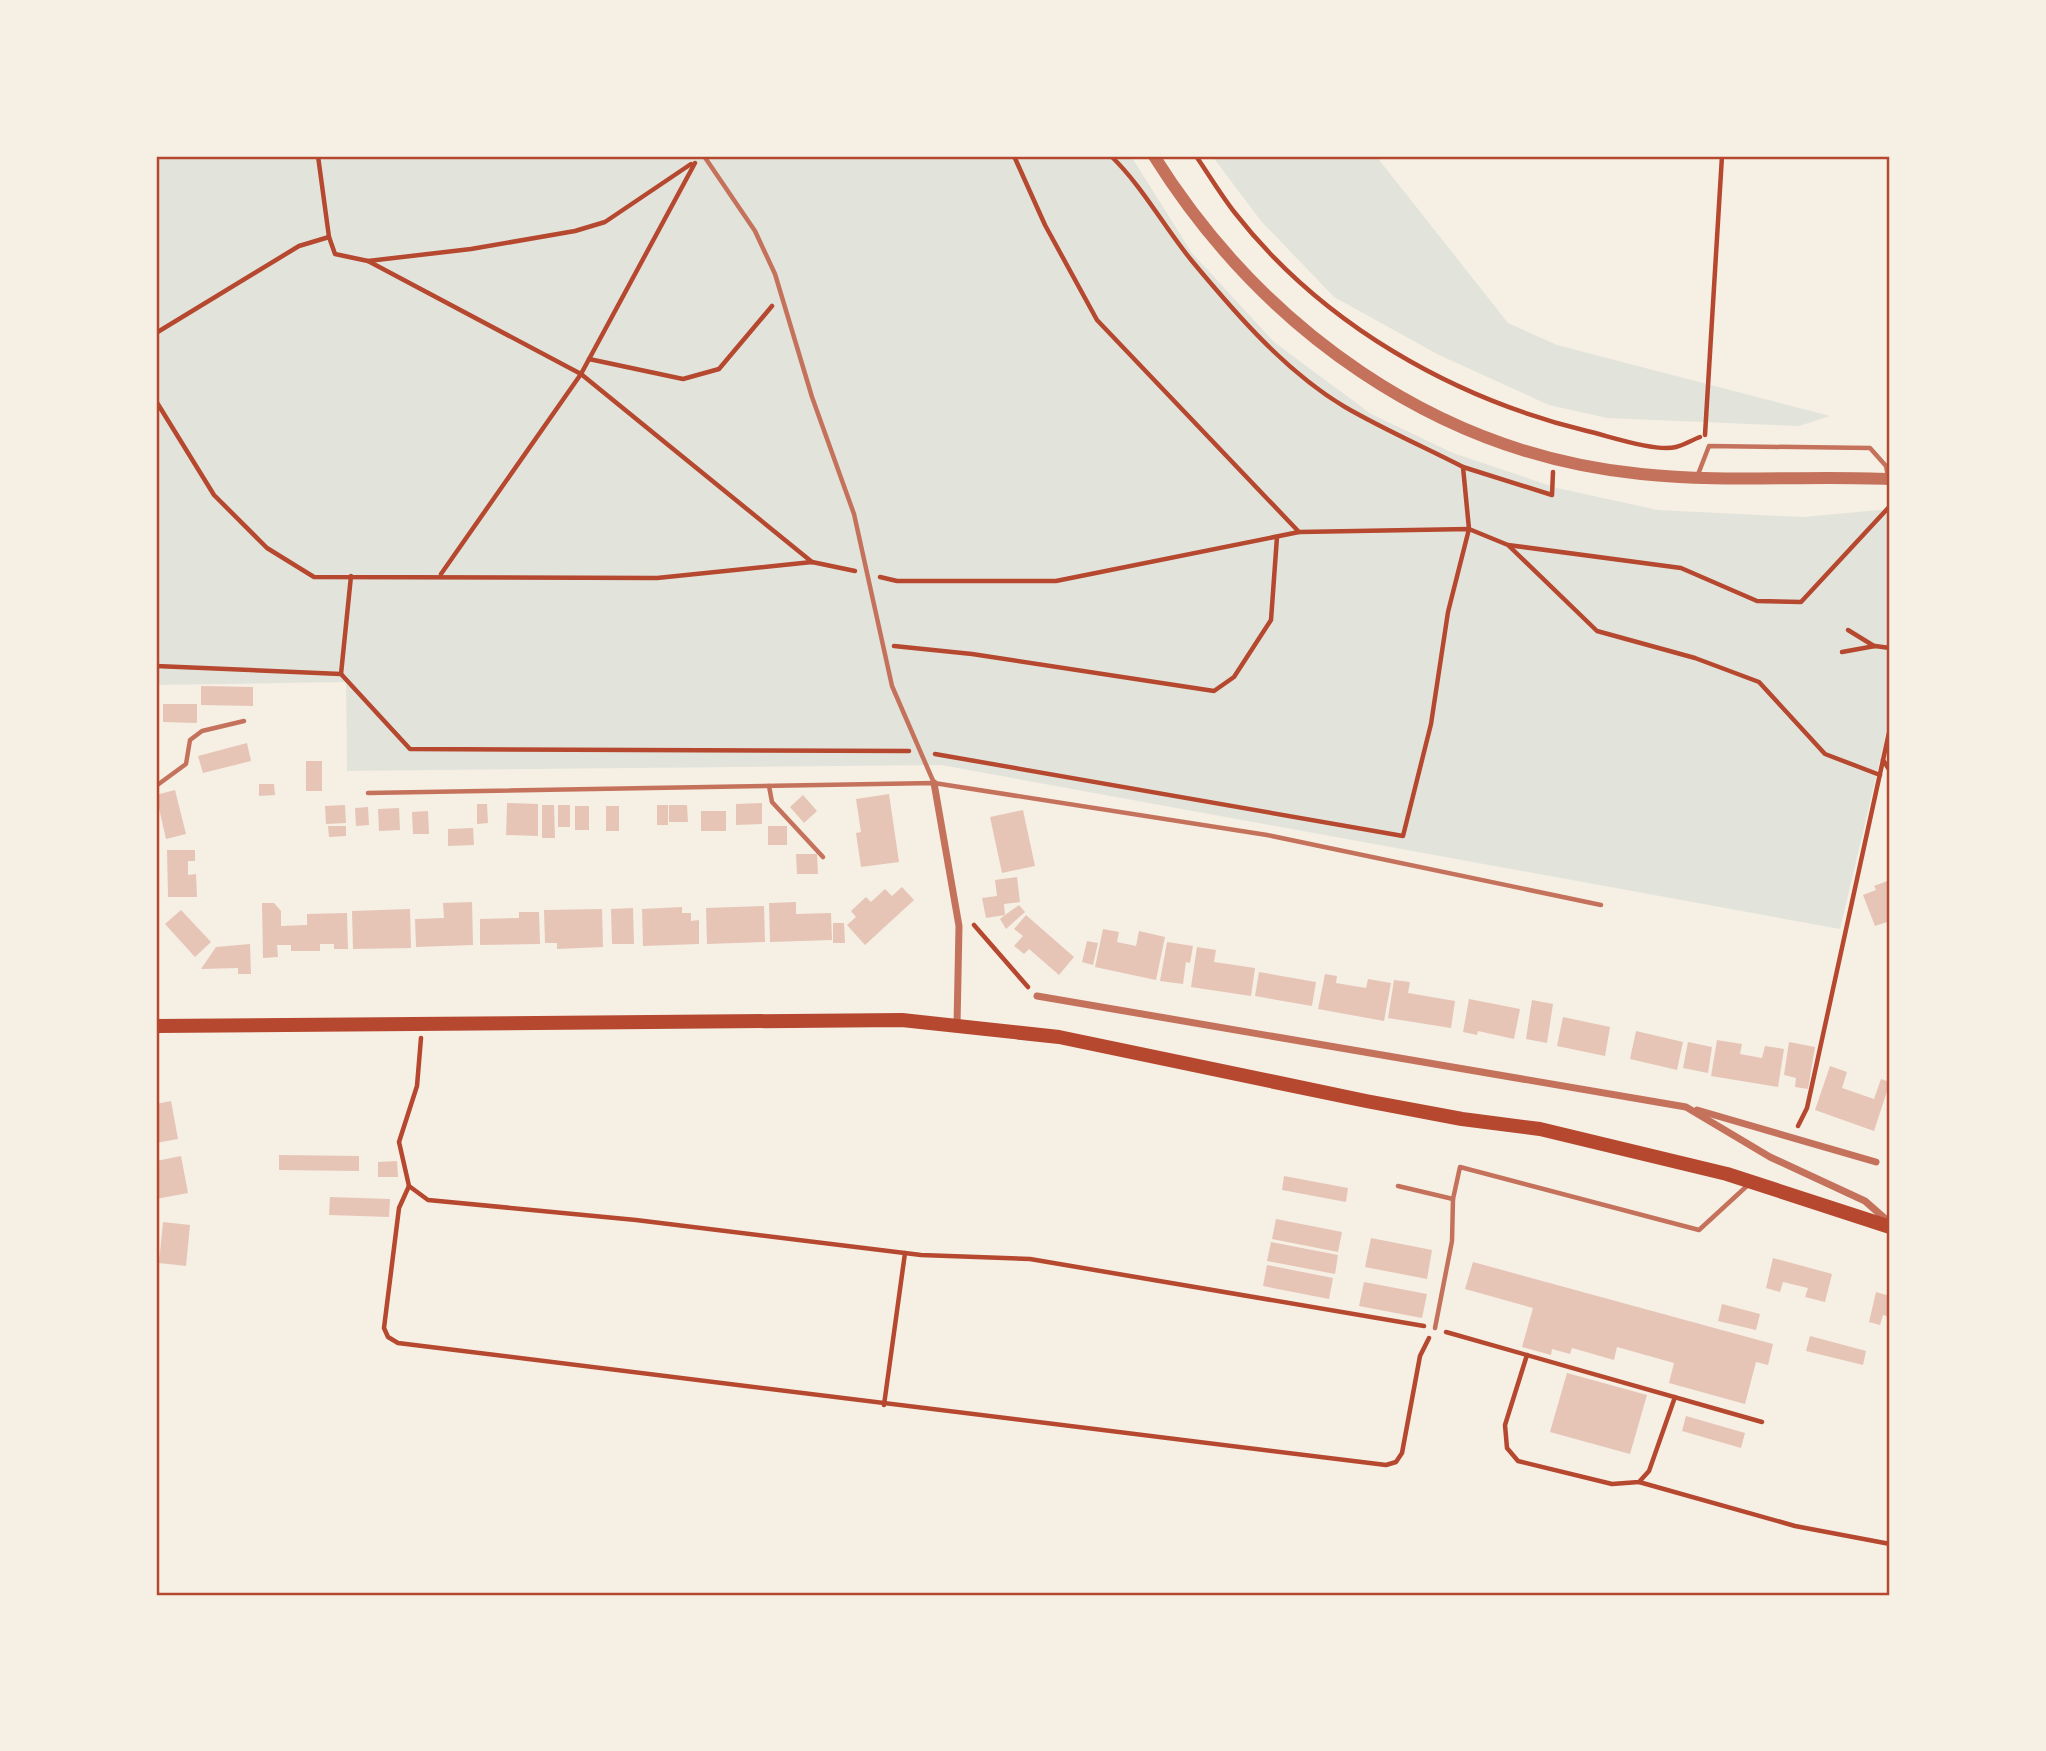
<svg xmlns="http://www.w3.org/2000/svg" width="2046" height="1751" font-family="'Zilla Slab',serif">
	<rect width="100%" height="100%" fill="#f6efe4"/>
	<g fill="#e2e4dc">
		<polygon points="156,156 1131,156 1192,253 1274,342 1371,414 1453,453 1557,488 1658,510 1803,517 1890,509 1890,718 1840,929 941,765 347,771 346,682 156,685"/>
		<polygon points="1212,156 1376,156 1508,323 1557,345 1830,416 1799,426 1607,418 1549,405 1439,355 1334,297 1261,221"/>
	</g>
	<g fill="#e6c5b7">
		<polygon points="201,686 253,687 253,706 201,705"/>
		<polygon points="163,704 197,704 197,723 163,722"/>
		<polygon points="247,743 251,761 203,773 198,756"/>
		<rect x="306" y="761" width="16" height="30"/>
		<polygon points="259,784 274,784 275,795 259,796"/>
		<polygon points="175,790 186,834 166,839 156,795"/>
		<polygon points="889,794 899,862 861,867 856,833 861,832 856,799"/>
		<polygon points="803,795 817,811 804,823 790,807"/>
		<polygon points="507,803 538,804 538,836 506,835"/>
		<polygon points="762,803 762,824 736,825 736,804"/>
		<polygon points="477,804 487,804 488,823 477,824"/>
		<polygon points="345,805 346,823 326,824 325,806"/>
		<polygon points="542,805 554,805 555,838 542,838"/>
		<rect x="558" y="805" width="12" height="22"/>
		<rect x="657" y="805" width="11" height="20"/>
		<polygon points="669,805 687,805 688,822 669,822"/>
		<rect x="575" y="806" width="14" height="24"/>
		<rect x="606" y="806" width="13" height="25"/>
		<polygon points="368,807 369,825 356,826 355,808"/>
		<polygon points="399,808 400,830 379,831 378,809"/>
		<polygon points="1023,810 1035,866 1002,873 990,817"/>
		<polygon points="428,811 429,834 413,834 412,812"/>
		<rect x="701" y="811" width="25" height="20"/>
		<polygon points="328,826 346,826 346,836 329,837"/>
		<rect x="768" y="826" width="19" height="19"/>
		<polygon points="473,828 474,845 448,846 448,829"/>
		<polygon points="167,850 195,850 195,861 188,861 188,875 196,874 197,897 168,897"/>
		<polygon points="796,854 817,854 818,874 797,874"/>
		<polygon points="1017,877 1020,902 1004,904 1005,915 1019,905 1025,912 1006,929 1000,919 1005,915 986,918 982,898 997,896 995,880"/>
		<polygon points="1890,880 1890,921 1875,926 1863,895 1876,890 1874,886"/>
		<polygon points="902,887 914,900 865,945 847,925 856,917 851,911 866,897 871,902 885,889 892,896"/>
		<polygon points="472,902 473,945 416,947 415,919 444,918 443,903"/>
		<polygon points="796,902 796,914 831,913 832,940 770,942 769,903"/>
		<polygon points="262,903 274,903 281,911 281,926 307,925 307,914 347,913 348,949 334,949 334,944 320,944 320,951 291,951 291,945 277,945 278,957 263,958"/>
		<polygon points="764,906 765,942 707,944 706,908"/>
		<polygon points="682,907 682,913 691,913 691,921 699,920 699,944 643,946 642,909"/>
		<polygon points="633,908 634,944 612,944 611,909"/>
		<polygon points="410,909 411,948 353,949 352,911"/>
		<polygon points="602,909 603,947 557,949 557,943 545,943 544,910"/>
		<polygon points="181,910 211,942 195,957 165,924"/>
		<polygon points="519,912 539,912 540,944 480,945 480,919 519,918"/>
		<polygon points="1026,915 1074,957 1059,975 1029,949 1024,954 1014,946 1023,936 1014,929"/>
		<polygon points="833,923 844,923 845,943 833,943"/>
		<polygon points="1103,929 1119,932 1117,942 1136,946 1139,931 1165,937 1156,980 1095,967"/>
		<polygon points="1087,941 1098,943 1093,965 1082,962"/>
		<polygon points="1167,942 1193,946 1190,963 1186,962 1183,984 1160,981"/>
		<polygon points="250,944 251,974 238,974 238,968 201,969 216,947"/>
		<polygon points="1197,947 1216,950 1214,962 1255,968 1251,996 1191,987"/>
		<polygon points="1259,972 1316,982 1312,1006 1255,996"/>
		<polygon points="1325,974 1337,976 1336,983 1366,988 1368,979 1391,983 1384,1021 1318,1009"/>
		<polygon points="1394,980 1410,982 1408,993 1455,1001 1451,1028 1388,1018"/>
		<polygon points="1469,999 1520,1009 1514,1039 1478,1031 1477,1035 1463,1032"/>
		<polygon points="1532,1000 1553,1004 1547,1043 1526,1039"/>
		<polygon points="1563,1017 1610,1027 1605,1056 1557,1046"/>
		<polygon points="1636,1031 1683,1042 1677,1070 1630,1059"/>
		<polygon points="1717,1040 1742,1044 1740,1054 1762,1058 1765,1046 1784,1049 1778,1087 1711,1076"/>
		<polygon points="1688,1042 1712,1047 1708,1073 1683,1068"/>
		<polygon points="1789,1042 1815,1047 1808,1089 1795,1087 1796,1078 1784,1075"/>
		<polygon points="1830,1066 1847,1072 1842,1088 1874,1099 1881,1079 1890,1082 1874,1131 1815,1110"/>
		<polygon points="171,1101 178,1139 156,1143 156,1104"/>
		<polygon points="279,1155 359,1156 359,1171 279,1170"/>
		<polygon points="181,1156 188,1193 156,1199 156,1161"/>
		<polygon points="397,1161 398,1177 378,1177 378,1162"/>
		<polygon points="1284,1176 1348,1188 1346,1202 1282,1190"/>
		<polygon points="330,1197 390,1199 389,1217 329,1215"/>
		<polygon points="1276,1219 1342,1232 1338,1252 1272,1239"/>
		<polygon points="163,1222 190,1225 186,1266 159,1263"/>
		<polygon points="1371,1238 1432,1250 1427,1279 1365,1267"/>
		<polygon points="1271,1242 1338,1255 1335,1274 1267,1261"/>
		<polygon points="1773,1258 1832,1274 1825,1302 1805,1297 1808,1288 1783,1282 1780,1292 1766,1288"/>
		<polygon points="1473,1262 1773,1344 1768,1365 1756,1362 1745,1404 1669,1383 1674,1363 1617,1347 1614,1360 1572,1348 1570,1354 1552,1349 1551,1355 1522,1347 1533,1308 1465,1289"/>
		<polygon points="1267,1265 1333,1278 1329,1299 1263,1286"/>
		<polygon points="1364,1282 1427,1294 1422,1318 1359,1306"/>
		<polygon points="1876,1292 1890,1296 1890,1317 1883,1315 1880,1325 1869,1322"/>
		<polygon points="1722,1304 1760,1314 1756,1330 1718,1321"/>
		<polygon points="1810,1336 1866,1351 1863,1365 1806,1351"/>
		<polygon points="1567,1373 1647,1395 1630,1454 1550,1432"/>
		<polygon points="1686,1416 1745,1433 1741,1448 1682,1431"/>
	</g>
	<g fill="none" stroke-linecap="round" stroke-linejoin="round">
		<g stroke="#b5482f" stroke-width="4.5">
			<polyline points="318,156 329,237 335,254 368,261 471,249 575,231 605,222 691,164"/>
			<polyline points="1014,156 1045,225 1097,320 1299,532 1469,529 1508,545 1681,568 1757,601 1801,602 1890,506"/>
			<path d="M1196,156C1209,175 1221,195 1235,213C1322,324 1452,398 1587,431C1609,436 1654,452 1676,447C1684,445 1692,440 1700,437"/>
			<polyline points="368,261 581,374 812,562"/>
			<polyline points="156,333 299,246 329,237"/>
			<polyline points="589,359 683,379 719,369 772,306"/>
			<polyline points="156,401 214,495 267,548 314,577 657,578 812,562 855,571"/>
			<polyline points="1705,435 1722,156"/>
			<polyline points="1463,467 1552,495 1553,472"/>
			<polyline points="1509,546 1597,631 1695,658 1759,682 1825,754 1880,775"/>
			<polyline points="441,574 581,374 695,163"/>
			<polyline points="880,577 897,581 1056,581 1299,532"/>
			<polyline points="1848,630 1874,646"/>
			<polyline points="894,646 972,654 1214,691 1234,677 1271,620 1277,537"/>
			<polyline points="1842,652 1875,646 1890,648"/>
			<polyline points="156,666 341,674 410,749 909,751"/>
			<polyline points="341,674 351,576"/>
			<path d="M935,754L1403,836L1431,724L1448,612L1469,529L1463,467C1424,447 1383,429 1345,407C1285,371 1236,314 1192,261C1164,227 1143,187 1111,156"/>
			<polyline points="1883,760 1890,771"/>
			<polyline points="974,925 1028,987"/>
			<polyline points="421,1038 417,1086 399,1142 409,1186 428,1200 636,1220 921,1255 1030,1259 1424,1326"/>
			<polyline points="1798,1126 1807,1108 1890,728"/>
			<polyline points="409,1186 399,1208 384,1328 388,1337 398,1343 1386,1465 1396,1462 1402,1453 1420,1356 1429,1338"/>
			<polyline points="1446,1332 1762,1422"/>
			<polyline points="1527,1355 1505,1425 1507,1448 1518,1461 1612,1484 1639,1482 1649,1471 1675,1397"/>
			<polyline points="884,1405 905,1253"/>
			<polyline points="1639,1482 1795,1526 1890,1544"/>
		</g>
		<g stroke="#c5725c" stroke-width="4.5">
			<polyline points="704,156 755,231 775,274 812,397 854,514 892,686 934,783"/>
			<polyline points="1697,477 1709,446 1870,448 1886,466 1888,476"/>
			<polyline points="156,786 186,764 190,740 202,731 244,721"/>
			<polyline points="769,786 772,802 823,857"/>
			<polyline points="368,793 934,783 1267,835 1601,905"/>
			<polyline points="1398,1186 1453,1199 1460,1167 1699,1230 1748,1185"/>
			<polyline points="1435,1328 1452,1241 1453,1199"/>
		</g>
		<g stroke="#c5725c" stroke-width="7">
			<polyline points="934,783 959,926 957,1025"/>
			<polyline points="1037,996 1686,1107 1770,1157 1865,1201 1890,1223"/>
			<polyline points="1697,1110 1876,1162"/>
		</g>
		<path stroke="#c5725c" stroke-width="12" d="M1154,156C1262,328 1436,454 1641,474C1724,483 1807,475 1890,479"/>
		<polyline stroke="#b5482f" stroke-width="14" points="156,1026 902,1020 1059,1037 1366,1101 1462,1119 1540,1129 1727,1174 1890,1227"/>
	</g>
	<rect width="2046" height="1751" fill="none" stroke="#f6efe4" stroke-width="315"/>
	<rect x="158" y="158" width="1730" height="1436" fill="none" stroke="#b5482f" stroke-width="2.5"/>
</svg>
